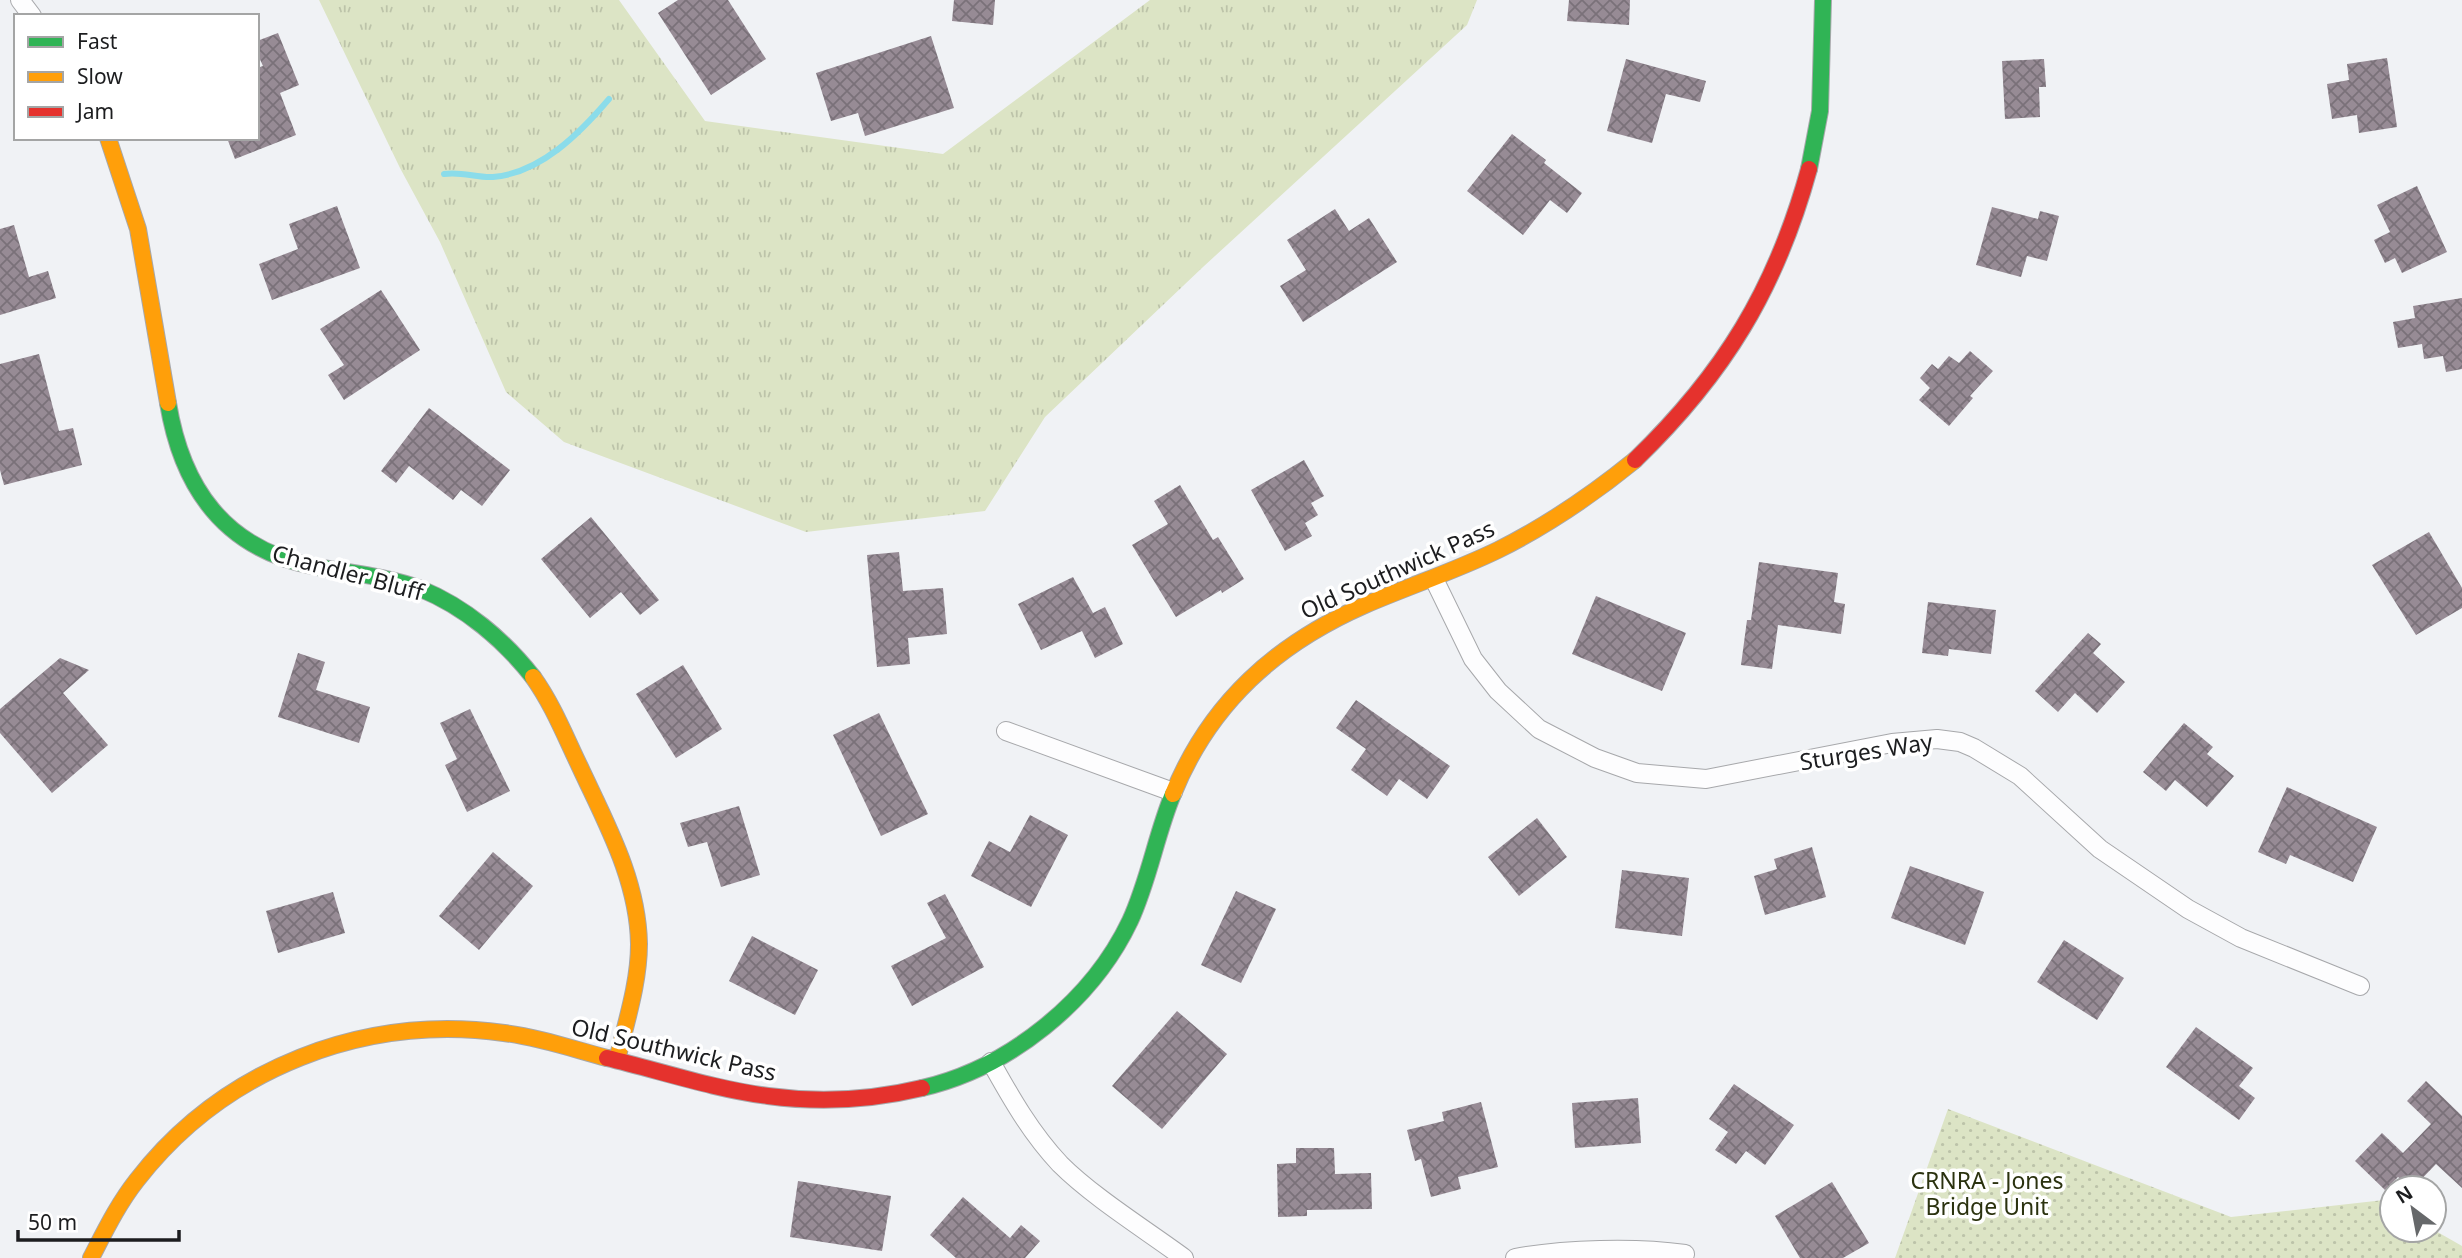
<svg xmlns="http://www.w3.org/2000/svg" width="2462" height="1258" font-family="'Noto Sans',sans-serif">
	<defs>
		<pattern id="grass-tufts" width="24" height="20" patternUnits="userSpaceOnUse" patternTransform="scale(1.75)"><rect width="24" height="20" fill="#dce4c5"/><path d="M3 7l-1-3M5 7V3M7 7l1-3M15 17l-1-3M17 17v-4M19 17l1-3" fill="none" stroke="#bcc3a9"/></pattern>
		<pattern id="park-dots" width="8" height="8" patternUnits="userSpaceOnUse" patternTransform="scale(1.75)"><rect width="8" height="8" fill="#dce4c5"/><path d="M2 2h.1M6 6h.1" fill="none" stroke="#bcc3a9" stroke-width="1.8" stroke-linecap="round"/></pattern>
		<pattern id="building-cross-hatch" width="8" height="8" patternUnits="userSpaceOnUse" patternTransform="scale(1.75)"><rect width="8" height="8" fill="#978b95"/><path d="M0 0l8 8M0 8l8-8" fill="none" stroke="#7a7179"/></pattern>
	</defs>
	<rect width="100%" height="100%" fill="#f0f2f5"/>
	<polygon fill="url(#grass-tufts)" points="319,0 619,0 705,121 943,154 1150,0 1477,0 1467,25 1203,267 1045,417 985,511 806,532 564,442 506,392 440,242 400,168"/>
	<polygon fill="url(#park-dots)" points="1948,1109 2231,1217 2384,1200 2392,1205 2392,1230 2434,1230 2462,1246 2462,1258 1895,1258"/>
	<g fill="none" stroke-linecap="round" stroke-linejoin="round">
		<path stroke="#8bdcea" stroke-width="6" d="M444,174C461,171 477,178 493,177C541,173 580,133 609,99"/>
	</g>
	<g fill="url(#building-cross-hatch)">
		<polygon points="678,0 728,0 766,59 711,95 658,13"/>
		<polygon points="954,0 995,0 993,25 952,21"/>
		<polygon points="1569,0 1630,0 1629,25 1567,21"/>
		<polygon points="278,33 299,85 280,93 296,135 235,159 227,138 257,138 257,68 263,66 257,53 257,41"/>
		<polygon points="931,36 954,108 865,136 858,113 831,121 816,73"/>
		<polygon points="2387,58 2397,127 2359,133 2357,115 2332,119 2327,84 2349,80 2347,64"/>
		<polygon points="1626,59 1706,81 1700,102 1666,94 1652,143 1607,131"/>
		<polygon points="2044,59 2046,87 2039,87 2040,117 2005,119 2002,61"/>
		<polygon points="1512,134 1546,160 1544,163 1582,193 1567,213 1550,200 1523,235 1467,191"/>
		<polygon points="2417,186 2447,252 2402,273 2395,258 2385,263 2374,240 2390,232 2377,205"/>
		<polygon points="337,206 360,268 272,300 259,264 298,249 289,224"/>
		<polygon points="1992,207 2038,219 2040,211 2059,216 2047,261 2027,256 2021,277 1976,265"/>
		<polygon points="1335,209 1349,231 1369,218 1397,262 1303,322 1280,286 1306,270 1287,240"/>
		<polygon points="14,225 29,277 48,271 56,298 0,315 0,229"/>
		<polygon points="381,290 420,350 344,400 328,375 344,365 320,329"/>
		<polygon points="2462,298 2462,369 2446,372 2443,356 2424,359 2422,344 2398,348 2393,322 2415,318 2413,306"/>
		<polygon points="1970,351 1993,371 1970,396 1973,398 1949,426 1919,400 1930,388 1920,378 1932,364 1938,369 1949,356 1959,363"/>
		<polygon points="39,354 59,431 73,428 82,465 4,485 0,470 0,364"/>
		<polygon points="429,408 510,470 482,506 461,490 453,500 409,466 396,483 381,471"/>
		<polygon points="1304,460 1324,496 1311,503 1318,515 1305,523 1312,536 1285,551 1251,490"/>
		<polygon points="1180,485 1213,540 1218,537 1244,579 1222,593 1221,590 1176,617 1132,545 1168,524 1154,501"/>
		<polygon points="591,517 659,600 640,615 621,592 590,618 541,559"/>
		<polygon points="2429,532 2462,588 2462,608 2416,635 2372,565"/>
		<polygon points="899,552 903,591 943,588 947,634 908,638 910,664 877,667 867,555"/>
		<polygon points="1759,562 1838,573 1834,602 1845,604 1841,634 1778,625 1772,669 1741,665 1747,620 1751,620"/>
		<polygon points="1073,577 1093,613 1105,607 1123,644 1095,658 1082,631 1041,650 1018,604"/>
		<polygon points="1596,596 1686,633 1662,691 1572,654"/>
		<polygon points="1928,602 1996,610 1991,654 1949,649 1948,656 1922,653"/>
		<polygon points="2088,633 2101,644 2093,653 2125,682 2097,713 2075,693 2058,712 2035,691"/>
		<polygon points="298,653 325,662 316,690 370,707 359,743 278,717"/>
		<polygon points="60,658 89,670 63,693 108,745 52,793 0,733 0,709"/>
		<polygon points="683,665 722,729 676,758 636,694"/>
		<polygon points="1356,700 1450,766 1427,799 1399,779 1387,796 1351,770 1366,749 1336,728"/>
		<polygon points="470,709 510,791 467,812 445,765 457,759 440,723"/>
		<polygon points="879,713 928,814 881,836 833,735"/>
		<polygon points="2184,723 2213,747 2207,754 2234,776 2207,807 2175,780 2166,791 2143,772"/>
		<polygon points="2287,787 2377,827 2353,882 2290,855 2286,864 2258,852"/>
		<polygon points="739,806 760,875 721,887 707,842 688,847 680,823"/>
		<polygon points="1030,815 1068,835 1031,907 971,876 989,841 1010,852"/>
		<polygon points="1537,818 1567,857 1519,896 1488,857"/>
		<polygon points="1812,847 1826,897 1765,915 1754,876 1777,869 1774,859"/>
		<polygon points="493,852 533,886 479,950 439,916"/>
		<polygon points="1910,866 1984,892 1965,945 1891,918"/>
		<polygon points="1622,870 1689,878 1682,936 1615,928"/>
		<polygon points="1236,891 1276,909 1241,983 1201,965"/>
		<polygon points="333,892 345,933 278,953 266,911"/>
		<polygon points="945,894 984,967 912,1006 891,966 946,938 927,903"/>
		<polygon points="752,936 818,970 795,1015 729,981"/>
		<polygon points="2064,940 2124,978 2097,1020 2037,982"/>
		<polygon points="1177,1011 1227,1054 1162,1129 1112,1086"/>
		<polygon points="2196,1027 2253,1068 2239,1086 2255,1098 2239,1120 2166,1067"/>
		<polygon points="2426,1081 2462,1116 2462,1188 2436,1164 2413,1188 2398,1177 2385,1190 2355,1161 2382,1133 2403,1153 2431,1124 2407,1101"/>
		<polygon points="1734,1084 1794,1125 1765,1165 1746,1151 1736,1164 1715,1150 1728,1132 1709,1119"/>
		<polygon points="1638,1098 1641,1143 1575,1148 1572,1103"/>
		<polygon points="1481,1102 1498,1167 1458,1177 1461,1189 1431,1197 1421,1159 1415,1161 1407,1130 1444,1121 1442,1112"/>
		<polygon points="1296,1148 1334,1148 1335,1174 1371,1173 1372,1209 1307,1210 1307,1216 1278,1217 1277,1164 1296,1163"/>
		<polygon points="798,1181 891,1196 882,1251 790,1237"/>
		<polygon points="1832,1182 1869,1243 1843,1258 1800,1258 1775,1216"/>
		<polygon points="963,1197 1010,1238 1021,1225 1040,1241 1025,1258 956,1258 930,1235"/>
	</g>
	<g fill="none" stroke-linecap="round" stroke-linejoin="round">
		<defs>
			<g id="street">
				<polyline points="20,0 32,16"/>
				<polyline points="1434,579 1473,659 1498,691 1539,729 1595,758 1637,773 1706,779 1892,743 1937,739 1960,742 1974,748 2020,776 2100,849 2188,909 2241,938 2360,986"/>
				<polyline points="1006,731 1173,792"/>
				<path d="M991,1062C1011,1098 1031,1133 1060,1164C1093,1197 1146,1230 1184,1258"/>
				<path d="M1515,1258C1565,1249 1635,1247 1685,1254"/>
			</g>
			<g id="fast">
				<polyline points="1809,169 1820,111 1823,0"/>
				<path d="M168,403C182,488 224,548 312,566C348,573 386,576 421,589C465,607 504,640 533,677"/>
				<path d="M922,1088C1009,1068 1092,1001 1130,921C1149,880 1156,835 1173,794"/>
			</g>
			<g id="slow">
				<polyline points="108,138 138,229 168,403"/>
				<path d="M533,677C553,705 565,736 580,767C606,823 638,880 639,944C639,983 626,1022 617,1060"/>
				<path d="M1173,794C1210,703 1276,644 1365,605C1409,586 1455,571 1498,550C1548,525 1592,495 1635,460"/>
				<path d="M91,1258C105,1231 118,1204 137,1180C224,1068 364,1014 504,1033C538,1037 573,1049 607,1058"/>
			</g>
			<g id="jam">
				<path d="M1635,460C1724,374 1776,289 1809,169"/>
				<path d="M607,1058C661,1071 714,1089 768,1096C820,1103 872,1100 922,1088"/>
			</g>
		</defs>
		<use href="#street" stroke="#a7a8ab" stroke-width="20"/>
		<use href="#fast" stroke="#a7a8ab" stroke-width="18"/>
		<use href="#slow" stroke="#a7a8ab" stroke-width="18"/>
		<use href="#jam" stroke="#a7a8ab" stroke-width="18"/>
		<use href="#street" stroke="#fdfdfe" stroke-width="18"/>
		<use href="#fast" stroke="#30b455" stroke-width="16"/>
		<use href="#slow" stroke="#ff9f0a" stroke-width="16"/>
		<use href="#jam" stroke="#e5322d" stroke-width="16"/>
	</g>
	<g text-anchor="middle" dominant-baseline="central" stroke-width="7" stroke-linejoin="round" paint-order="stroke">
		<g font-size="23" fill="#1c1d1f" stroke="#fff">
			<text transform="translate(1397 569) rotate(-24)">Old Southwick Pass</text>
			<text transform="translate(348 572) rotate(15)">Chandler Bluff</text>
			<text transform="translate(1866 751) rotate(-9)">Sturges Way</text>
			<text transform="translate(674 1049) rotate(13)">Old Southwick Pass</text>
		</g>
		<g font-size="23" fill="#2b320f" stroke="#fff">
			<text x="1987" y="1180">CRNRA - Jones<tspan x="1987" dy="26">Bridge Unit</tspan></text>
		</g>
	</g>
	<rect x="14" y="14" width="245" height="126" fill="#ffffff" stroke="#a4a5a5" stroke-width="2"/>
	<rect x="28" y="37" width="35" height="10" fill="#30b455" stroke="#a4a5a5" stroke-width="2"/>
	<text x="77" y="49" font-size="21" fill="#1c1d1f">Fast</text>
	<rect x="28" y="72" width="35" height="10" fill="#ff9f0a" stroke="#a4a5a5" stroke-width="2"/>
	<text x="77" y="84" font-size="21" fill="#1c1d1f">Slow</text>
	<rect x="28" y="107" width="35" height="10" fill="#e5322d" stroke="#a4a5a5" stroke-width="2"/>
	<text x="77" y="119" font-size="21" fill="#1c1d1f">Jam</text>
	<g transform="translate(2413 1209) rotate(328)"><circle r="33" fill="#ffffff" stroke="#a4a5a5" stroke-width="2"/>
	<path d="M0-5L12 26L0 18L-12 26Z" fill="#66686a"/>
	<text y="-10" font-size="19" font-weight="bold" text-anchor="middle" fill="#1c1d1f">N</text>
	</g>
	<path d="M18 1230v10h161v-10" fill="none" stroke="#1c1d1f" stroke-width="3.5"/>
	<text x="28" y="1230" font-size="21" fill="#1c1d1f" stroke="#ffffff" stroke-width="5" paint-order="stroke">50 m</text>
</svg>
